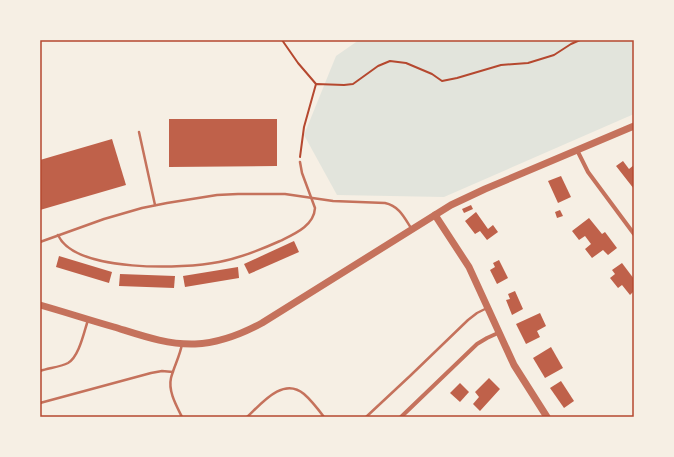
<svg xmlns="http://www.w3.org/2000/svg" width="674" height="457" font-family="'PT Sans Narrow',sans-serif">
	<rect width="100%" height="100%" fill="#f6efe4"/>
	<polygon fill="#e2e4dc" points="359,40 634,40 634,114 444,197 337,195 304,135 336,56"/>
	<g fill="#bf614a">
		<polygon points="169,119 277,119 277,166 169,167"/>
		<polygon points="112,139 126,185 40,210 40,160"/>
		<polygon points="623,161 629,169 634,165 634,189 616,166"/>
		<polygon points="561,176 571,197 558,203 548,181"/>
		<polygon points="471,205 473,209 464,213 462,209"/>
		<polygon points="560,210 563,216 557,218 555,212"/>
		<polygon points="476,212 488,229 493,225 498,232 487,240 480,231 475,234 465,221"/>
		<polygon points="589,218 602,234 605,232 617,248 608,255 603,250 592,258 585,249 591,244 585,236 579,240 572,231"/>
		<polygon points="294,241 299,252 249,274 244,264"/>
		<polygon points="59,256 112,272 109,283 56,267"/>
		<polygon points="499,260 508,278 497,284 490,270 495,267 493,263"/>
		<polygon points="622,263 634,279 634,291 630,295 622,285 618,288 610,278 615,274 612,270"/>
		<polygon points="238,267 239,278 185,287 183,276"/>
		<polygon points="120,274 175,276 174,288 119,286"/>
		<polygon points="515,291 523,309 512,315 506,300 510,299 508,294"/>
		<polygon points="540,313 546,326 537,331 540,337 526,344 516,324"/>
		<polygon points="551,347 563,368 545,378 533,358"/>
		<polygon points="489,378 500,389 480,411 473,404 479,397 475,392"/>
		<polygon points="561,381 574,401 564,408 550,388"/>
		<polygon points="460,383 469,392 460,402 450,393"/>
	</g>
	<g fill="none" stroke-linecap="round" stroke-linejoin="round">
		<g stroke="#b5482f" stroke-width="2">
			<polyline points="282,40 298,63 316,84"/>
			<polyline points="300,157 304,127 316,84 344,85 353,84 378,66 390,61 406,63 432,74 442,81 457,78 501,65 528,63 554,55 571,44 580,40"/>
		</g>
		<g stroke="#c5725c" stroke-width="2.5">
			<polyline points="139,132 155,205"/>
			<path d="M58,235C75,273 185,269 219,262C240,258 260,250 280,241C294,234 314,226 315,208L302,173L300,162"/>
			<path d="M40,242L104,219L142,208L167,203L217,195L238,194H285L333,201L385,203C399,206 404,217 411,228"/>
			<path d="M182,344C180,356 174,366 171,378C168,391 176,405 182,417"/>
			<path d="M40,371C49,368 60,367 68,363C79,357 84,332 88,320"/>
			<polyline points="40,403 151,373 162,371 173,372"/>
			<path d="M247,417C261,404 283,376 304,394C311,400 318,409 324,417"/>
			<polyline points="366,417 411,375 468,320 477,313 487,308"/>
		</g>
		<g stroke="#c5725c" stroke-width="4">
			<polyline points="577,150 588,172 634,234"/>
			<polyline points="401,417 477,344 487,338 498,333"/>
		</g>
		<g stroke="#c5725c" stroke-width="7">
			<polyline points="435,215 469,267 514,365 547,417"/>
			<path d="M40,305C65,312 89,320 114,327C140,335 167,345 195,344C219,343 240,335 262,323L451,205L485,189L634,126"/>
		</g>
	</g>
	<rect width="674" height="457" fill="none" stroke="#f6efe4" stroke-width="82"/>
	<rect x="41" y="41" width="592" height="375" fill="none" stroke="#b5482f" stroke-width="1.5"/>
</svg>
